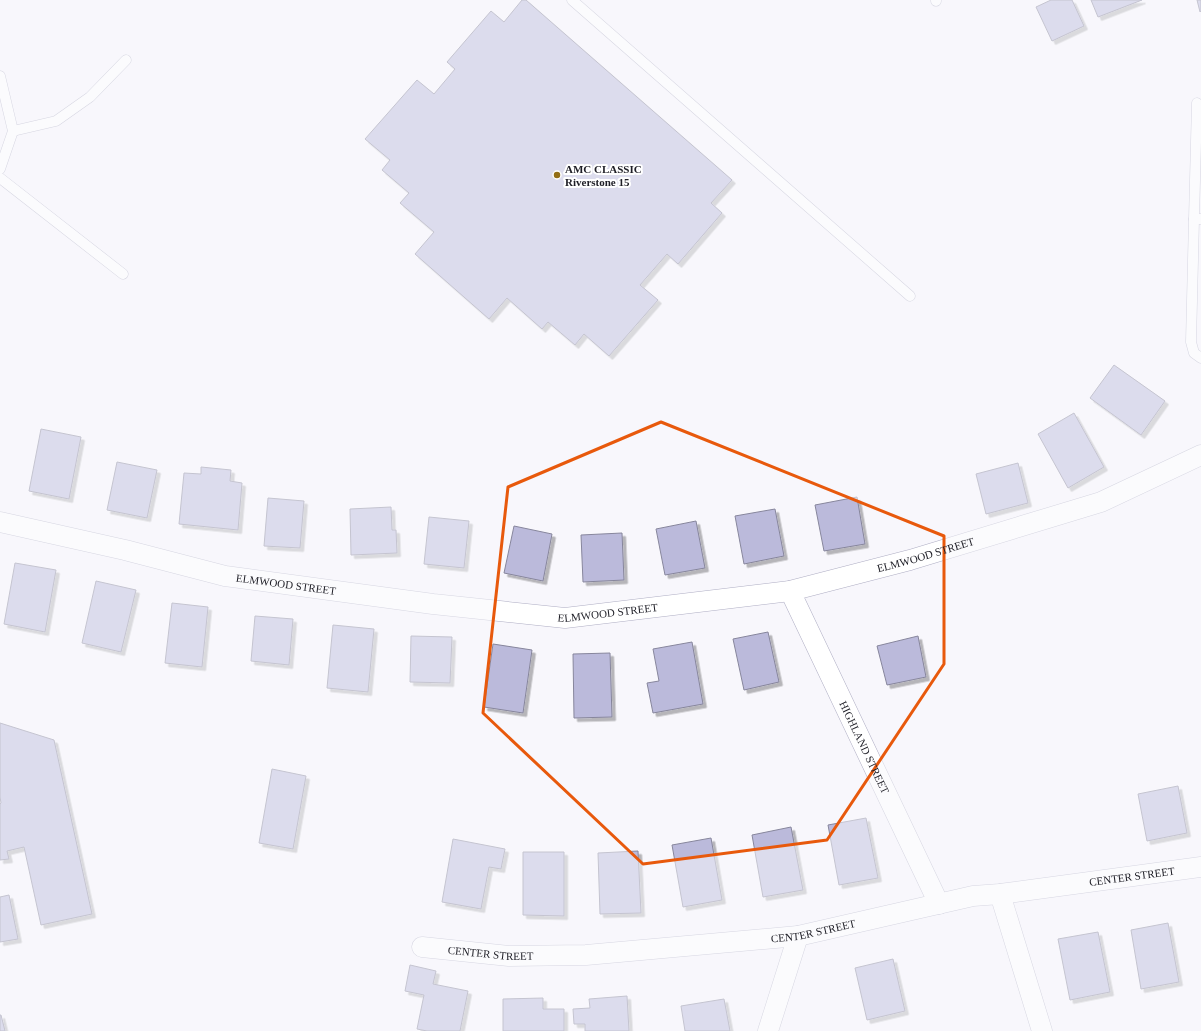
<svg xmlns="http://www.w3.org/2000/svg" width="1201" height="1031" font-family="Georgia,serif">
	<defs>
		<filter id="shadow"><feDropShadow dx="3.5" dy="3.5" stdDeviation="0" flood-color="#0004"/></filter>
	</defs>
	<rect width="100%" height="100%" fill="#f8f7fc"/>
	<g fill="#bbbadb" stroke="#87869c" filter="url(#shadow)">
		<polygon points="522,0 526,0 732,180 711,203 722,213 678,264 667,254 640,285 658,300 609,356 584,334 575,345 548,322 542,329 507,298 489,319 415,254 434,232 400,203 409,193 382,170 390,160 365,139 417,80 434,94 455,69 447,62 491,11 504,22"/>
		<polygon points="1051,0 1072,0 1084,26 1052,41 1036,7"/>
		<polygon points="1091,0 1142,0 1098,17"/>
		<polygon points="1197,0 1201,0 1201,11 1200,12"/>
		<polygon points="1114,365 1165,401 1141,435 1090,398"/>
		<polygon points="1074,413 1104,467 1068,488 1038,434"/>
		<polygon points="41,429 81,437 69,499 29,491"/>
		<polygon points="117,462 157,470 147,518 107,510"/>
		<polygon points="1018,463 1028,503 986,514 976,474"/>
		<polygon points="201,467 231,470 230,481 242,483 238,530 179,524 184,473 201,474"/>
		<polygon points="857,497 865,544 824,551 815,505"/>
		<polygon points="268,498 304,501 300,548 264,546"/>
		<polygon points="391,507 392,530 396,530 397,553 351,555 350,509"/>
		<polygon points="775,509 784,556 744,564 735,516"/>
		<polygon points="429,517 469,521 464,568 424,564"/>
		<polygon points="696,521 705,568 665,575 656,529"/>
		<polygon points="514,526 552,534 543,581 504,573"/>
		<polygon points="622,533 624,580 583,582 581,535"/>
		<polygon points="15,563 56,570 45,632 4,624"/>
		<polygon points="96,581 136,590 121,652 82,643"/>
		<polygon points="172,603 208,607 202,667 165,663"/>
		<polygon points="255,616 293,619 289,665 251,661"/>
		<polygon points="333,625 374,629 368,692 327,688"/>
		<polygon points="768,632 779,682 744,690 733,639"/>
		<polygon points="411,636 452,637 450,683 410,682"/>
		<polygon points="918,636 926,677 887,685 877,646"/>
		<polygon points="692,642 703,704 653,713 647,683 659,681 653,649"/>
		<polygon points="493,644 532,650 523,713 484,707"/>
		<polygon points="610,653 612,717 574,718 573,654"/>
		<polygon points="0,723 54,740 92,914 41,925 24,847 7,851 9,859 0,860 0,804 1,803 0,797"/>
		<polygon points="272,769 306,776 293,849 259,843"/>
		<polygon points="1178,786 1187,833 1147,841 1138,794"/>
		<polygon points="866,818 878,878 839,885 828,825"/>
		<polygon points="791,827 803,890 763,897 752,835"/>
		<polygon points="711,838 722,900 683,907 672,845"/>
		<polygon points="453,839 505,849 501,869 489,867 481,909 442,902"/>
		<polygon points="638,851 641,913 600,914 598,853"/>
		<polygon points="523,852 564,852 564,916 523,915"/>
		<polygon points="9,895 18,939 0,942 0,897"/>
		<polygon points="1168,923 1179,982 1141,989 1131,930"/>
		<polygon points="1098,932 1110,992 1070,1000 1058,939"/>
		<polygon points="893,959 905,1011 867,1020 855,968"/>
		<polygon points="410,965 436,971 433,984 468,991 460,1031 427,1031 417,1029 424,995 405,991"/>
		<polygon points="627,996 629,1031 585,1031 585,1024 574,1024 573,1009 590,1008 589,999"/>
		<polygon points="543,998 543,1009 564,1009 564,1031 503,1031 503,999"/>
		<polygon points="724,999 730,1031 685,1031 681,1006"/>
		<polygon points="0,1015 1,1015 5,1031 0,1031"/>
	</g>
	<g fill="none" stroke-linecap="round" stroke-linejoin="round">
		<defs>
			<g id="lane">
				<polyline points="572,0 910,296"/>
				<polyline points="936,0 936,1"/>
				<polyline points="0,76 13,131 0,169"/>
				<polyline points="13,131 56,121 90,97 126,60"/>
				<polyline points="0,178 123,274"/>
				<polyline points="1194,219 1197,103"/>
				<polyline points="1201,219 1194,219 1191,342 1194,353 1201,358"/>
			</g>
			<g id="street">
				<path id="s1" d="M0,522L125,550L225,576L433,604L565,618L790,591L910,560L1101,502L1201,455"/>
				<path id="s2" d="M790,591L939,904"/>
				<polyline points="1000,894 1042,1031"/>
				<path id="s3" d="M422,947L509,956L586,955L798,936L973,896L1000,894L1201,867"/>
				<polyline points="768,1031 798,936"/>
			</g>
		</defs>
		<use href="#lane" stroke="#afaec4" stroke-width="11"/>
		<use href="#street" stroke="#afaec4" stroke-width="21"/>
		<use href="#lane" stroke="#fff" stroke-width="10"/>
		<use href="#street" stroke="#fff" stroke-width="20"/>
	</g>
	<path d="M0 0H1201V1031H0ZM661,422L944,536V664L827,840L643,864L483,713L508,487Z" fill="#f8f7fc" fill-opacity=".55" fill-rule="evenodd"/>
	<path fill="none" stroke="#e8590c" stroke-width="3" stroke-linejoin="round" d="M661,422L944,536V664L827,840L643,864L483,713L508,487Z"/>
	<circle fill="#936e16" stroke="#fff" stroke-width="1.5" cx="557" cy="175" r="4"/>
	<g text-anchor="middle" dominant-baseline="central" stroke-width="4" stroke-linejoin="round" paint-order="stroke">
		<g font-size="11" font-weight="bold" fill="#1e1e26" stroke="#fff" text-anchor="start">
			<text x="565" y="169">AMC CLASSIC<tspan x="565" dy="13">Riverstone 15</tspan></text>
		</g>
		<g font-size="11" fill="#1e1e26" stroke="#fff">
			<text stroke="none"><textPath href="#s1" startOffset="941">ELMWOOD STREET</textPath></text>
			<text stroke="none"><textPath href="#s1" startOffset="293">ELMWOOD STREET</textPath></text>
			<text stroke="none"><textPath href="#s1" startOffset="617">ELMWOOD STREET</textPath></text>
			<text stroke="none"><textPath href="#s2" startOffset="173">HIGHLAND STREET</textPath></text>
			<text stroke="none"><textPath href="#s3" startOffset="717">CENTER STREET</textPath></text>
			<text stroke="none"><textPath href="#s3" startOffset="393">CENTER STREET</textPath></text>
			<text stroke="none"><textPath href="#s3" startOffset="69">CENTER STREET</textPath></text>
		</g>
	</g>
</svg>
